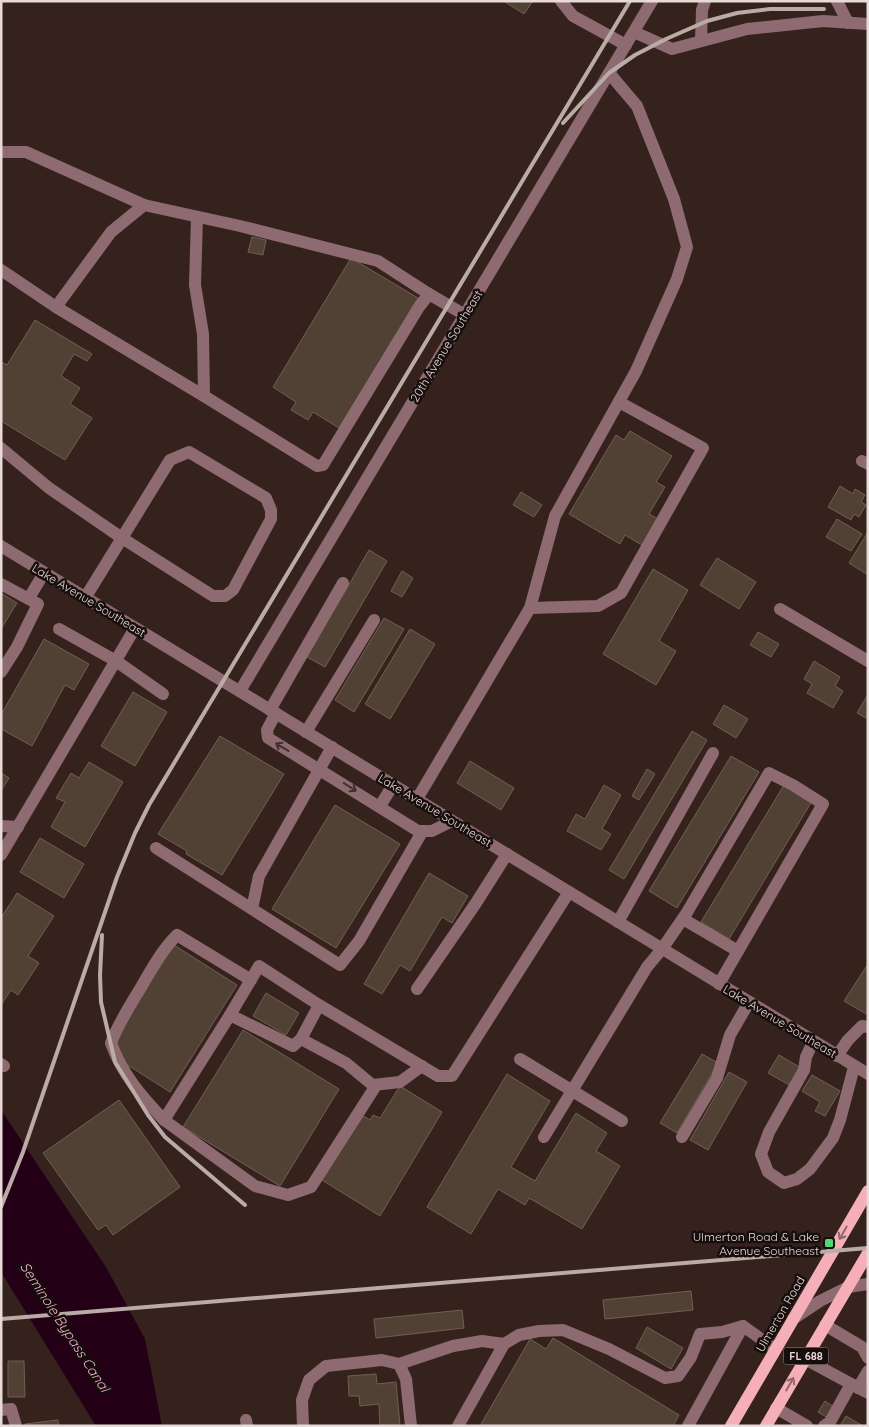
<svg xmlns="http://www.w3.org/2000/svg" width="869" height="1427" font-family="Quicksand,sans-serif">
	<rect width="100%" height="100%" fill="#35221d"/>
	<polygon fill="#230015" points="1,1110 106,1267 145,1339 162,1426 96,1426 1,1272"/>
	<g fill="#514034" stroke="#715f52">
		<polygon points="506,1 533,1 524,14 505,2"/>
		<polygon points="252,237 266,240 263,255 248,252"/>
		<polygon points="351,258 418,298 339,428 313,412 308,420 291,410 296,402 273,387"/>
		<polygon points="35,320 92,354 87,361 74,354 61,376 80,388 70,404 92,418 65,460 1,421 1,362 7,365"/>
		<polygon points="630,431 672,456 656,482 665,487 649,514 658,519 642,545 625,535 620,544 569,514 616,435 624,440"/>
		<polygon points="840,486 853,494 855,489 865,495 861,502 866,505 859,517 854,514 851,520 828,507"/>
		<polygon points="521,492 542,505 534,517 513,505"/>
		<polygon points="837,519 862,534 851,551 826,537"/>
		<polygon points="868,532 868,575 849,563"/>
		<polygon points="369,550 387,561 325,667 307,657"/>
		<polygon points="717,558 756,582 739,609 700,585"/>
		<polygon points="653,569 688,590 659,641 676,651 656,685 603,654"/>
		<polygon points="402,571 413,578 402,597 391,591"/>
		<polygon points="1,593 17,603 1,629"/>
		<polygon points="384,618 404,629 354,712 335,700"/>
		<polygon points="410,629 435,644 390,719 365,704"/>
		<polygon points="758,632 779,644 771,657 750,645"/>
		<polygon points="44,639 89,664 74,690 65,685 32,746 1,729 1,715"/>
		<polygon points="814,661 840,677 835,686 843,691 833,708 807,693 812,684 804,679"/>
		<polygon points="133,692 167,712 135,766 101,746"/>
		<polygon points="867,696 868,697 868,719 857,713"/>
		<polygon points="724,705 748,719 736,738 713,724"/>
		<polygon points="692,731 707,740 624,879 609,870"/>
		<polygon points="220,736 284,774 222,875 186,854 187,851 158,834"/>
		<polygon points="731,756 759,772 677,908 649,891"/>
		<polygon points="470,761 514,788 501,810 457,783"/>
		<polygon points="89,762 123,782 85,847 51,827 65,802 56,798 71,773 79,778"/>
		<polygon points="647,769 655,774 639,800 632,796"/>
		<polygon points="1,773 9,778 1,791"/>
		<polygon points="604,785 621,795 602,829 611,834 601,850 567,831 576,814 585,819"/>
		<polygon points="784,785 812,801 729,939 701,922"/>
		<polygon points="335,805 400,844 336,948 272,909"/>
		<polygon points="40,838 84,864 64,898 20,872"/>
		<polygon points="429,873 468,896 452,923 442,917 410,971 400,965 382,994 364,984"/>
		<polygon points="17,893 54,916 28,956 39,963 18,995 11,990 1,1005 1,918"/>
		<polygon points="174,945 237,985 170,1092 123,1062 113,1041"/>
		<polygon points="868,964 868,1015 844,1001"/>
		<polygon points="266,993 299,1013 286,1035 253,1016"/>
		<polygon points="243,1030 339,1089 280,1186 183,1127"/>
		<polygon points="702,1054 718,1063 677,1133 660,1123"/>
		<polygon points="779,1055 801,1068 791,1086 768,1073"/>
		<polygon points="729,1072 747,1082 708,1150 690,1140"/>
		<polygon points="507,1074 550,1101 511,1167 535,1181 576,1113 607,1133 596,1151 620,1166 582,1229 529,1198 525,1205 498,1189 471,1234 427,1207"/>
		<polygon points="812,1075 840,1091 825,1116 815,1111 820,1102 802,1091"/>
		<polygon points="400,1086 442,1112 380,1216 322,1180 362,1115 370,1120 373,1115 380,1118"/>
		<polygon points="119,1100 180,1187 113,1235 106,1225 98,1230 43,1153"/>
		<polygon points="691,1291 693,1310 605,1319 603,1300"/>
		<polygon points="462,1310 464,1328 376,1338 374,1319"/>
		<polygon points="647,1327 683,1348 671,1369 636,1348"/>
		<polygon points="553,1338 679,1415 673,1426 480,1426 530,1339 546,1349"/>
		<polygon points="8,1361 24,1361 25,1397 8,1397"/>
		<polygon points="376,1374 377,1384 396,1382 400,1426 380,1426 379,1404 360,1406 359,1396 349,1396 348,1376"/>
		<polygon points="825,1401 834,1407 828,1418 818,1412"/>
		<polygon points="846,1416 863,1426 840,1426"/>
		<polygon points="58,1420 59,1426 26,1426 25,1424"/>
	</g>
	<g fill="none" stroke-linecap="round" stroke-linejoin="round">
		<g stroke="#8e6b70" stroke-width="12">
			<polyline points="561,1 573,16 626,45"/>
			<polyline points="837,1 848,23"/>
			<polyline points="634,32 672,49 747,29 823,21 868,24"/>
			<polyline points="701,41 702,10 705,1"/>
			<polyline points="1,152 26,152 144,205"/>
			<polyline points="197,217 195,285 203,334 204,396"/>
			<polyline points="1,270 56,307 204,396 317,466 323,465 419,307 429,294"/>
			<polyline points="56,307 111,232 144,205 240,226 378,261 429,294 465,315"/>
			<polyline points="1,448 49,488 122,538 170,460 189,452 266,498 271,510 271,519 233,590 225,596 213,596 122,538 85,598"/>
			<polyline points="862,461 868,464"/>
			<polyline points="1,546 868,1074"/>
			<polyline points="1,584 38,604 17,647 1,672"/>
			<polyline points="29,598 44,573"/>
			<polyline points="530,608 598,606 621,593 703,448 619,402"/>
			<polyline points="780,609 868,661"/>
			<polyline points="59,629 116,661 163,694"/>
			<polyline points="240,691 652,1"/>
			<polyline points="270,710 343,583"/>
			<polyline points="276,713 267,730 268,738 418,831 432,831 452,821"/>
			<polyline points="306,732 374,620"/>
			<polyline points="332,747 259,876 252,909 340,965 359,941 422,832"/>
			<polyline points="417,799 530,608 555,516 636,371 677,279 687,247 674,199 637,106 609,73"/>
			<polyline points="380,806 393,785"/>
			<polyline points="1,826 18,827"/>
			<polyline points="156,848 252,909"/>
			<polyline points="1,855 135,628"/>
			<polyline points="683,919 738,951"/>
			<polyline points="618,922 713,753"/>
			<polyline points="417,989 476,903 507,854"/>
			<polyline points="319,1005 301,1039 346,1063 375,1087 311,1187 288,1195 255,1186 164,1120 230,1015 259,966 319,1005 438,1076 452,1076 569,892"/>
			<polyline points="230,1015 293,1046 301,1039"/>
			<polyline points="813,1042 806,1057 804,1070 769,1132 761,1154 768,1172 784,1183 797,1179 810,1169 833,1138 840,1120 854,1067"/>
			<polyline points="837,1056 848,1040 862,1026 868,1027"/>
			<polyline points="520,1059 622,1121"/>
			<polyline points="1,1064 4,1066"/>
			<polyline points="373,1085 400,1082 422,1066"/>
			<path d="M164,1120C142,1097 122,1074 111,1043C118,1024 129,1007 140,989C151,970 161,951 177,935L251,980"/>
			<polyline points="544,1137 647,967 662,949 686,914 769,773 793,785 823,804 719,984"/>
			<polyline points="682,1137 717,1078 730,1035 749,1002"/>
			<polyline points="793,1319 820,1301 848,1287 868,1284"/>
			<polyline points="825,1325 862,1347 868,1358"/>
			<polyline points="805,1359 868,1393"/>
			<polyline points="399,1364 453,1346 482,1341 504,1344"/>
			<polyline points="858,1388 868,1371"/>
			<polyline points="776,1408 807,1426"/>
			<polyline points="1,1410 11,1409 16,1426"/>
			<polyline points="246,1420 247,1426"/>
			<polyline points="303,1426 302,1400 309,1380 326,1366 382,1360 399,1364 406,1379 411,1426"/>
			<polyline points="458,1426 504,1344 519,1335 539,1331 563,1330 609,1349 665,1378 678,1376 691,1357 700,1334 722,1332 743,1326"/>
			<polyline points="688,1426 743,1326 775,1349"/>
			<polyline points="824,1426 830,1422 851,1384"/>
		</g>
		<g stroke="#f6afb8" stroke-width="12">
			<polyline points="731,1426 868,1191"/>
			<polyline points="766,1426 868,1253"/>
		</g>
		<g stroke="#baaba7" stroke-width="4">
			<polyline points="563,123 609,73 635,55 666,39 707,21 737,13 770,9 824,9"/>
			<polyline points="102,935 100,975 101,1002 115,1062 148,1115 165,1137 245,1205"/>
			<polyline points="1,1207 23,1152 117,877 135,833 149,805 630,1"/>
			<polyline points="1,1319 868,1248"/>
		</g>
	</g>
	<defs><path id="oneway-shaft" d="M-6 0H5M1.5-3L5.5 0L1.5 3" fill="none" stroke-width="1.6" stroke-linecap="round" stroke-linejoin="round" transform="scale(1.25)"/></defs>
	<g stroke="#402f2f">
		<use href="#oneway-shaft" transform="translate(282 747) rotate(-149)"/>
		<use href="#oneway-shaft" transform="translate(350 787) rotate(32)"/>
	</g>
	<g stroke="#91676b">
		<use href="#oneway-shaft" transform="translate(843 1233) rotate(120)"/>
		<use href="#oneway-shaft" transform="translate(790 1384) rotate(-60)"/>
	</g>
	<rect fill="#51d674" stroke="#160e0c" stroke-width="2" x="824" y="1238" width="10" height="10" rx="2.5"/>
	<g text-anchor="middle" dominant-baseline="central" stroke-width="5" stroke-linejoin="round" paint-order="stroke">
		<rect fill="#160e0c" stroke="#a99d9a" stroke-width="1" x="783.5" y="1347.5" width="45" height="17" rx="4"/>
		<g font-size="11" font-weight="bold" fill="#e8dad7">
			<text x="806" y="1356">FL 688</text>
		</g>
		<g font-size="12" fill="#e8dad7" stroke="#160e0c">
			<text transform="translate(446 346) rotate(-59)">20th Avenue Southeast</text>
			<text transform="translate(89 600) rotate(31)">Lake Avenue Southeast</text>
			<text transform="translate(435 810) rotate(31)">Lake Avenue Southeast</text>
			<text transform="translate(780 1021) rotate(31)">Lake Avenue Southeast</text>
			<text transform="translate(780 1314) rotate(-60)">Ulmerton Road</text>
		</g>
		<g font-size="12" fill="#e8dad7" stroke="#160e0c" text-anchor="end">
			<text x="819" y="1236">Ulmerton Road &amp; Lake<tspan x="819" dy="14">Avenue Southeast</tspan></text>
		</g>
		<g font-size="14" font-style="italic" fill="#f6a9d0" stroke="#160e0c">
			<text transform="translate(65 1327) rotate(57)">Seminole Bypass Canal</text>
		</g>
	</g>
	<rect width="869" height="1427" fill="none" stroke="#e8dad7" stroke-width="5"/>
</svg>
